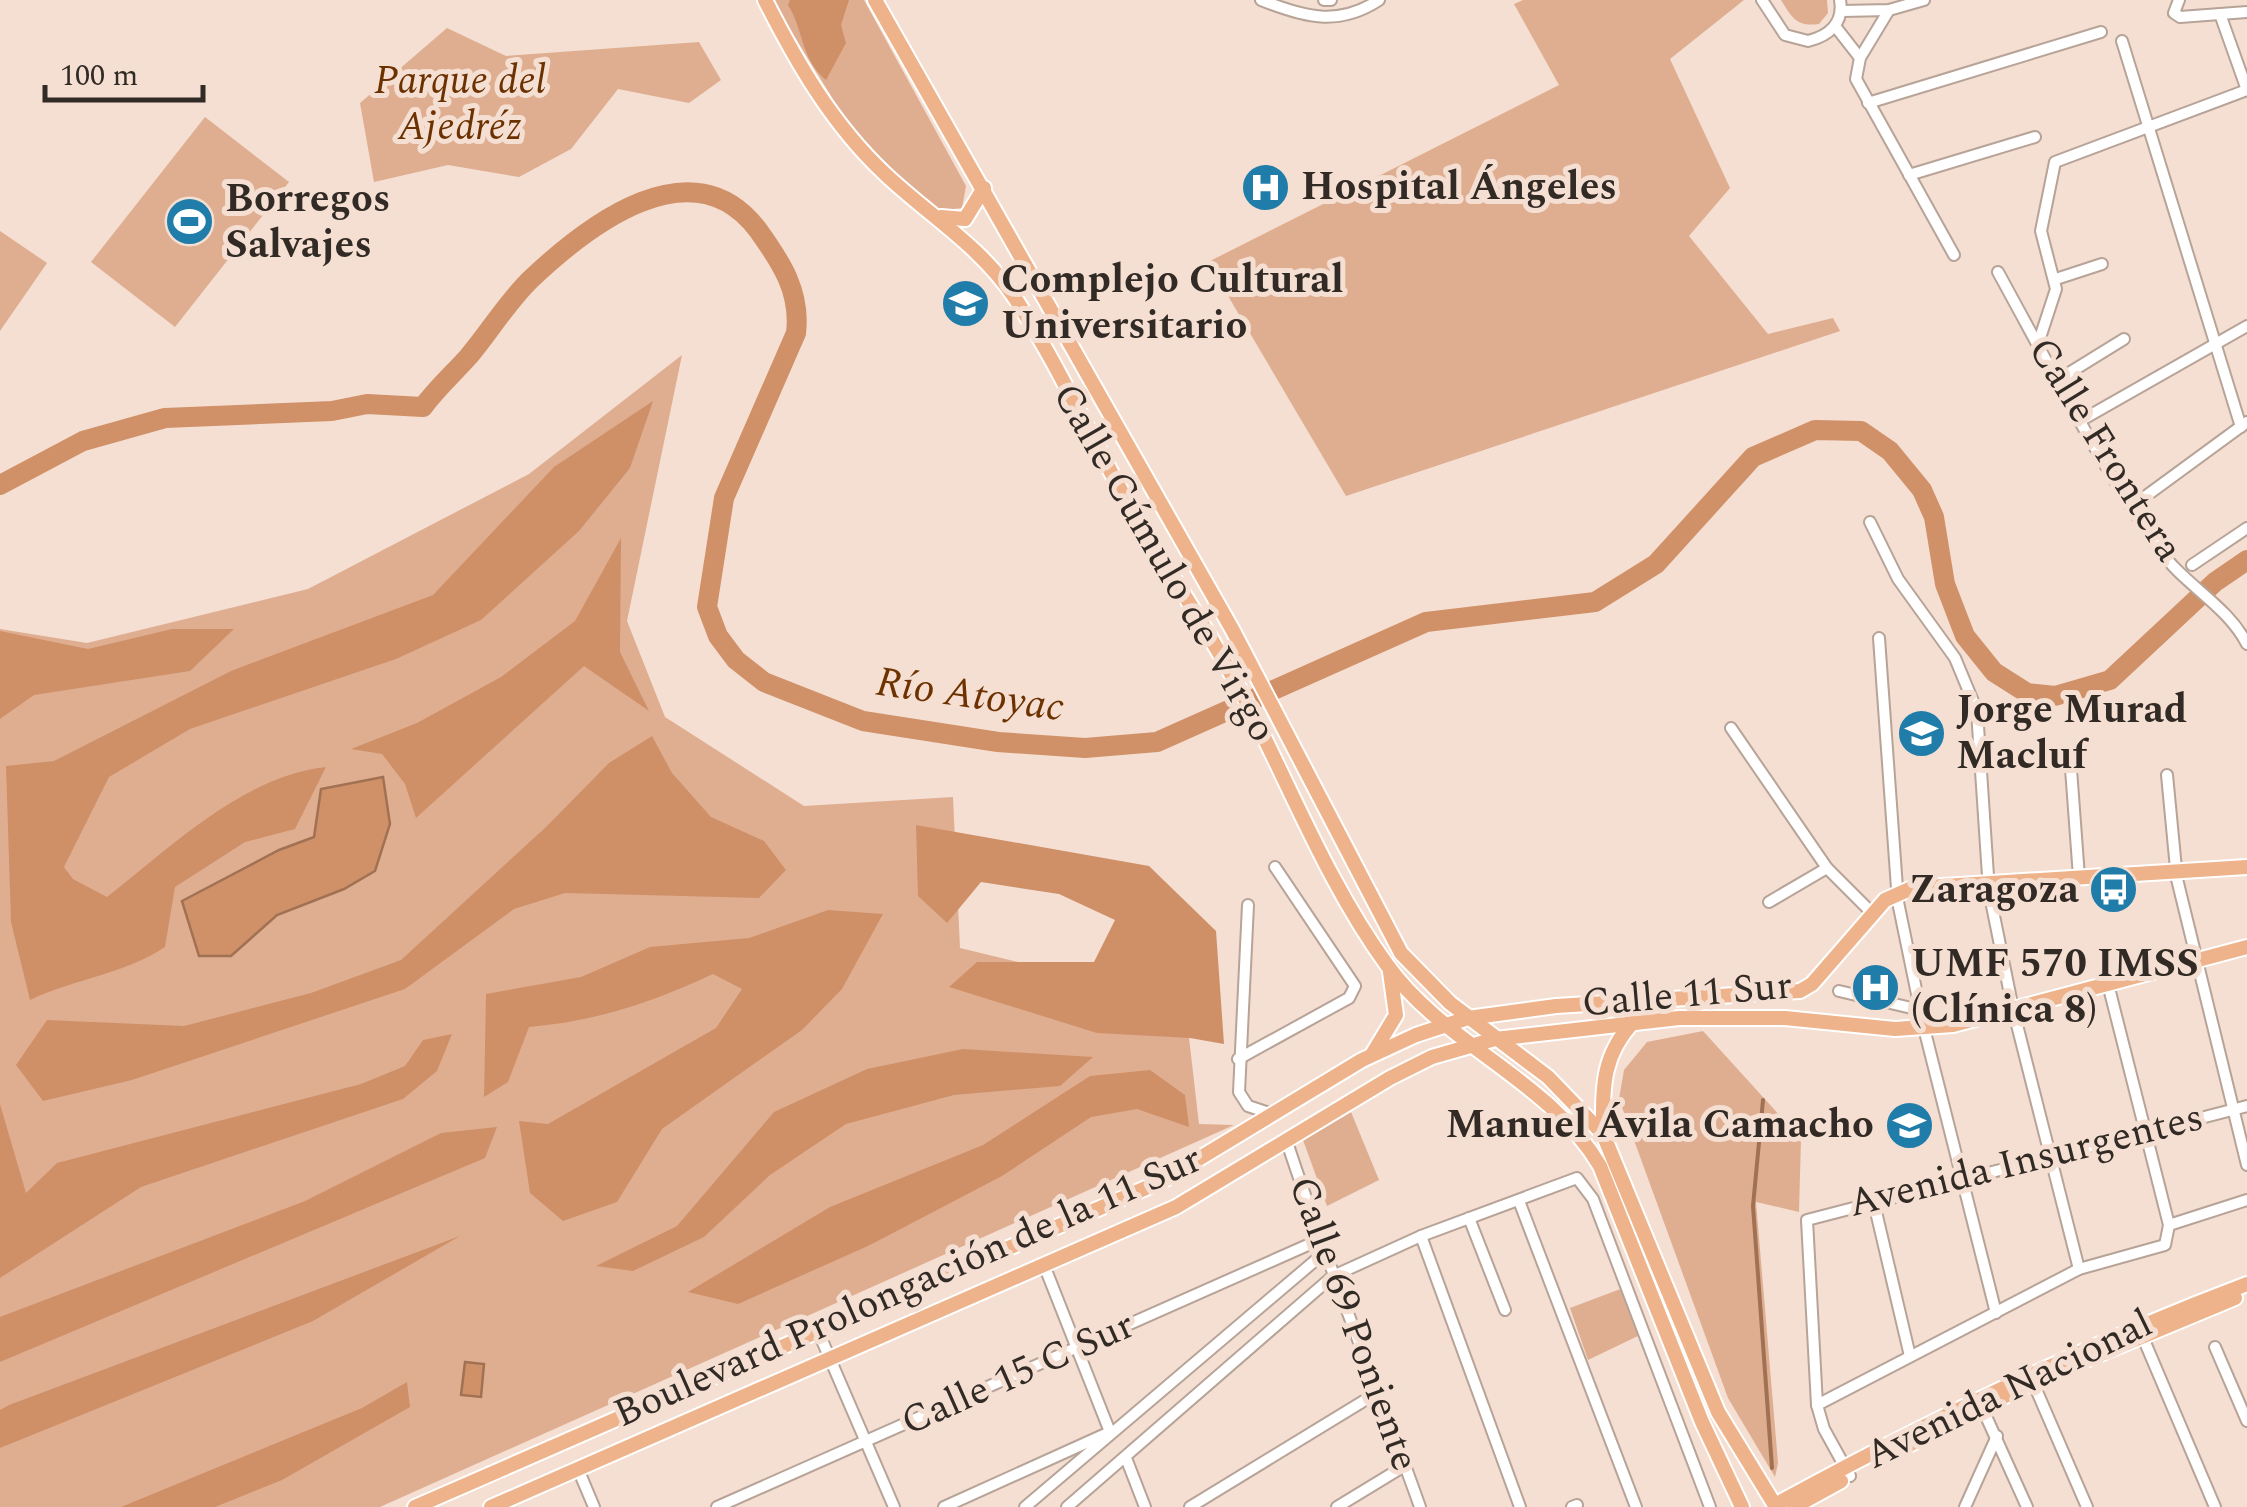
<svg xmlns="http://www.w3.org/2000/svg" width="2247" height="1507" font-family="Spectral,serif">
	<rect width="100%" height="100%" fill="#f4dfd2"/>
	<g fill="#dfae91">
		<polygon points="772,0 864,0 966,186 962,208 937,211 855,135"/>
		<polygon points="1523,0 1744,0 1670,59 1730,188 1689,236 1768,334 1833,318 1840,331 1346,496 1208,262 1559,85 1514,4"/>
		<path d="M1781,0H1827L1828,13L1819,24C1797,27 1792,18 1781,0Z"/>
		<polygon points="447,28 506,56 699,42 721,80 689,103 618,89 571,149 519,177 448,165 374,182 360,103"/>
		<polygon points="205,117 289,182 175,327 91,262"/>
		<polygon points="0,231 47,263 0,331"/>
		<polygon points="682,355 627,621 665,717 804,806 953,797 960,948 1096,981 1186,1012 1199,1124 1234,1125 380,1507 0,1507 0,629 87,643 308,589 529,474"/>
		<polygon points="1703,1031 1801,1139 1799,1212 1756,1202 1778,1463 1775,1477 1728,1398 1619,1099 1624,1070 1647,1042"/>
		<polygon points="1351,1112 1379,1180 1327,1206 1303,1140"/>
		<polygon points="1623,1288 1640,1335 1588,1360 1570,1308"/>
	</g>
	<g fill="#cf9068">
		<path d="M790,0H849L841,25L846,43L826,80C801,60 803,28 788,5Z"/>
		<path d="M653,401L630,468L579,531L481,620L396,659L190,729L109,777L64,867L73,879L107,897C171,847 243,776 326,767L295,829L245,842L175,887L165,947C122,975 77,978 30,1000L11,922L6,766L54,761L231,671L433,595L554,467Z"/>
		<polygon points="621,538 620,652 649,711 584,666 416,818 405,784 382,754 351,749 417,723 501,677 575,621"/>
		<polygon points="172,629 234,629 190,671 34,695 0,719 0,631 88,649"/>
		<polygon points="652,736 672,773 711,817 764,841 786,870 759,898 565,893 514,909 405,989 132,1080 43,1101 16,1065 47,1020 184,1026 311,993 401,960 546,827 609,763"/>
		<polygon points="916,825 1149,866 1216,931 1224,1044 1190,1038 1097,1033 949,987 977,962 1094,962 1115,920 1059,894 981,882 947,923 918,896"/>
		<path d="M828,910L883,914L842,989L802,1030L662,1129L617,1202L563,1221L530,1193L519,1121L548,1124L716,1028L742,989L713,974C651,1003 597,1021 529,1027L508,1082L484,1097L486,994L581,977L650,947L749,938Z"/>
		<polygon points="452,1034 437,1071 403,1099 141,1187 0,1278 0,1104 26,1193 57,1163 361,1084 405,1066 423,1040"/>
		<polygon points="963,1049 1093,1057 1060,1086 954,1095 846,1124 770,1175 704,1237 633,1271 596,1266 677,1226 774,1112 867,1069"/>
		<polygon points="1150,1070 1185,1095 1189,1127 1137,1109 1091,1117 1002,1176 870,1245 738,1304 688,1292 830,1207 983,1145 1090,1076"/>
		<polygon points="497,1127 485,1158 0,1362 0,1317 305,1201 441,1133"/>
		<polygon points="460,1236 313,1321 0,1448 0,1410 9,1405"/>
		<polygon points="407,1382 410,1407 282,1480 215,1507 121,1507 362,1408"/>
	</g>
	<g fill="#d09068" stroke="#a17154" stroke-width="2.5">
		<polygon points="383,777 390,824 375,871 344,889 277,915 231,956 199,956 182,901 279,850 314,837 321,789"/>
		<polygon points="465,1362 484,1364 481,1397 461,1395"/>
	</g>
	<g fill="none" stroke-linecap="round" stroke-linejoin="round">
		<polyline stroke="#a17154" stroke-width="4" points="1763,1100 1753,1206 1772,1468"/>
		<path stroke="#d09068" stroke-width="20" d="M0,485L83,441L165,418L332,411L367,404L423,407C437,388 454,373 469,356C490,331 508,301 531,279C587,226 693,143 758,230C781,262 801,292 796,333L724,498L707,607L718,636L736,660L764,682L863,721L998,742L1085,748L1157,742L1426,622L1595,602L1656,564L1753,457L1815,430L1861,431L1890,451L1922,490L1934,517L1945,584L1965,636L1994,672L2027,693L2055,696L2110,680L2215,582L2247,560"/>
		<defs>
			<g id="minor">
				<path d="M1261,0C1304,17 1338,27 1379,0"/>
				<polyline points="1324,0 1331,0"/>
				<path d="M1762,0L1785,35L1808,41C1829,36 1844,23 1840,0"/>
				<polyline points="2179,0 2174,13 2180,17 2247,12"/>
				<polyline points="1889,10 1860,58 1856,79 1954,255"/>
				<polyline points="1842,11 1889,10 1924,0"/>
				<polyline points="2220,14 2247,90"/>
				<polyline points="1835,26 1860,58"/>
				<polyline points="2122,41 2241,427"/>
				<polyline points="1868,103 2101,32"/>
				<polyline points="1909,175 2035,137"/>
				<path d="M1998,272C2049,365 2098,461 2159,549C2184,585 2227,605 2247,644"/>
				<polyline points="2056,279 2102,264"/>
				<polyline points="2038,344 2056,289 2041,231 2055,162 2247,90"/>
				<polyline points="2056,381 2124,339"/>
				<polyline points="2080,421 2247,326"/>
				<polyline points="2131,507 2247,422"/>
				<polyline points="1870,522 1898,579 1955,658 1977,711 1989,891 2013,1009 2079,1269"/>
				<polyline points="2192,565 2247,528"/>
				<polyline points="1879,638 1898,902 1924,1028 1996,1313"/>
				<polyline points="1731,728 1827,868 1872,913"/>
				<polyline points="2071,769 2079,877"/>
				<polyline points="2167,775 2177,879 2247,1165"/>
				<polyline points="1769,902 1827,868"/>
				<polyline points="1248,905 1239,1092 1248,1106 1272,1114"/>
				<polyline points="1839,991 1920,1010"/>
				<polyline points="1238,1059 1349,998 1355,986 1275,867"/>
				<path d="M1287,1142C1327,1265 1377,1385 1420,1507"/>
				<polyline points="1873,1199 1910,1356"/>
				<polyline points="1519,1201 1636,1507"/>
				<polyline points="1469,1218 1505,1310"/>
				<polyline points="2169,1225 2247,1200"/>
				<polyline points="1421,1236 1520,1507"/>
				<polyline points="818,1331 894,1507"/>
				<polyline points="2141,1333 2215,1507"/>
				<polyline points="2215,1347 2247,1421"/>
				<polyline points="2032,1380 2087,1507"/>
				<polyline points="1980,1403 2027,1507"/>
				<polyline points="1817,1405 2079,1269 2165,1245 2169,1225 2108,984"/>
				<polyline points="1126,1458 1145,1507"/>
				<polyline points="578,1469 594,1507"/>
				<polyline points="1850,1476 1824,1429 1817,1405 1807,1220 2247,1106"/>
				<polyline points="717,1507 1319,1240"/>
				<polyline points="944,1507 1110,1432 1044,1265"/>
				<polyline points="1025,1507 1324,1253"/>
				<polyline points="1067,1507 1333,1276 1421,1236 1577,1178 1593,1199 1710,1507"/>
				<polyline points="1190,1507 1380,1391"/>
				<polyline points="1337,1507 1406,1465"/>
				<polyline points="1572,1507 1577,1505"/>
				<polyline points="1965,1507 1997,1436"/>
			</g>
			<g id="major">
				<path d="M765,0C797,63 832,124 884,173C928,215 981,246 1015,298C1057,363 1090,436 1128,503C1168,571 1212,635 1248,705C1292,791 1330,887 1387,965C1445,1046 1549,1079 1600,1166L1702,1422L1742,1507"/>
				<polyline points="875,0 1232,629 1401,953 1450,1003 1548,1077 1603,1134 1718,1412 1776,1507"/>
				<polyline points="941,217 965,219 984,188"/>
				<polyline points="1373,1053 1396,1015 1390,972"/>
				<path d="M1603,1134C1603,1088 1601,1057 1633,1022"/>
				<polyline points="1895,1452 2033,1382 2235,1298"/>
				<path d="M1775,1505C1928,1421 2083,1346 2247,1284"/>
				<polyline points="415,1507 1162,1181 1362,1060 1416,1035 1468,1018 1556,1006 1800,991 1812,984 1885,900 1912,888 2247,867"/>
				<polyline points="491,1507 1176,1207 1390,1078 1432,1057 1495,1039 1679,1018 1785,1018 1895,1029 1953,1025 2247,947"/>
				<polyline points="1794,1507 1841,1481"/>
			</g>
		</defs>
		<use href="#minor" stroke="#b7a397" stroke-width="14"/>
		<use href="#major" stroke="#fff" stroke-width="18"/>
		<use href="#minor" stroke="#fff" stroke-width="10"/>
		<use href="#major" stroke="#eeb38a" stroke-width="14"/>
	</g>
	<defs>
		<symbol id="hospital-disc" viewBox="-11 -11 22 22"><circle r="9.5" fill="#207daa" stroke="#f4dfd2"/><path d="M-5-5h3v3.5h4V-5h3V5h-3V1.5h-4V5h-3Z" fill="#fff"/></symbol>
		<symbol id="stadium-disc" viewBox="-11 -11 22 22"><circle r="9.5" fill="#207daa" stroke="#f4dfd2"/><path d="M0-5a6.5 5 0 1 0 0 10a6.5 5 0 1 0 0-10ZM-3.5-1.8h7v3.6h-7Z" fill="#fff"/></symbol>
		<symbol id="university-disc" viewBox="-11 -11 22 22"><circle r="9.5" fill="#207daa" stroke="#f4dfd2"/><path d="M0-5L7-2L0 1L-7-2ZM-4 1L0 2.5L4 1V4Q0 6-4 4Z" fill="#fff"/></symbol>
		<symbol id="school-disc" viewBox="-11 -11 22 22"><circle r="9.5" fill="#207daa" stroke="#f4dfd2"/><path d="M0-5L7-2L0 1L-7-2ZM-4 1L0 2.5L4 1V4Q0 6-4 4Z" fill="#fff"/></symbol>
		<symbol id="bus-disc" viewBox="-11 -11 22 22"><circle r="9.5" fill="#207daa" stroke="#f4dfd2"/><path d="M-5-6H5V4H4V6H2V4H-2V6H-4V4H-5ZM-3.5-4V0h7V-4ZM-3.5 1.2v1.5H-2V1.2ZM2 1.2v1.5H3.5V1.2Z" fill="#fff"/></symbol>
	</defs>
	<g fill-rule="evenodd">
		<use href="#hospital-disc" x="1238" y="160" width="55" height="55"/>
		<use href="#stadium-disc" x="162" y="194" width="55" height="55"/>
		<use href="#university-disc" x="938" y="276" width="55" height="55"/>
		<use href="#school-disc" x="1894" y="706" width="55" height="55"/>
		<use href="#bus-disc" x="2086" y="862" width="55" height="55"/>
		<use href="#hospital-disc" x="1848" y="960" width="55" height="55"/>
		<use href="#school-disc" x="1882" y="1098" width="55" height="55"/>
	</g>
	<g text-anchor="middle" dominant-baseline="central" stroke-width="10" stroke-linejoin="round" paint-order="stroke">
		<g font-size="40" font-style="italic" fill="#6b3100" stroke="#f4dfd2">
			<text x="460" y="81">Parque del<tspan x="460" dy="46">Ajedréz</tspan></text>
		</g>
		<g font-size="40" font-weight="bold" fill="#322a25" stroke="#f4dfd2" text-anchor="start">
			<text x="1301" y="187">Hospital Ángeles</text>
			<text x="225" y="199">Borregos<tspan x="225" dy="46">Salvajes</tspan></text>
			<text x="1001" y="280">Complejo Cultural<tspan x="1001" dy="46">Universitario</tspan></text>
			<text x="1956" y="710">Jorge Murad<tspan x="1956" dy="46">Macluf</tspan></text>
			<text x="2079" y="890" text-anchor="end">Zaragoza</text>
			<text x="1911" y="964">UMF 570 IMSS<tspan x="1911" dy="46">(Clínica 8)</tspan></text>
			<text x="1874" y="1125" text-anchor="end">Manuel Ávila Camacho</text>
		</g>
		<g font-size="40" fill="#322a25" stroke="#f4dfd2">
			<text transform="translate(2105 450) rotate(58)">Calle Frontera</text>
			<text transform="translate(1164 563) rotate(60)">Calle Cúmulo de Virgo</text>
			<text transform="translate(1687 995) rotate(-5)">Calle 11 Sur</text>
			<text transform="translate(2026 1161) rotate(-14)">Avenida Insurgentes</text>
			<text transform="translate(908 1287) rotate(-24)">Boulevard Prolongación de la 11 Sur</text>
			<text transform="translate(1353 1324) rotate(70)">Calle 69 Poniente</text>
			<text transform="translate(1018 1374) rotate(-24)">Calle 15 C Sur</text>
			<text transform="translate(2009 1390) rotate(-26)">Avenida Nacional</text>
		</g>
		<g font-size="42" font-style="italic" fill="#6d3200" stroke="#f4dfd2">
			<text transform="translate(970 695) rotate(8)">Río Atoyac</text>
		</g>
	</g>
	<path d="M45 85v15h158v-15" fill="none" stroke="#322a25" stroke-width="5"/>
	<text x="60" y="85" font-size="30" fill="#322a25" stroke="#f4dfd2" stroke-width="8" paint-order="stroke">100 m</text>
</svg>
